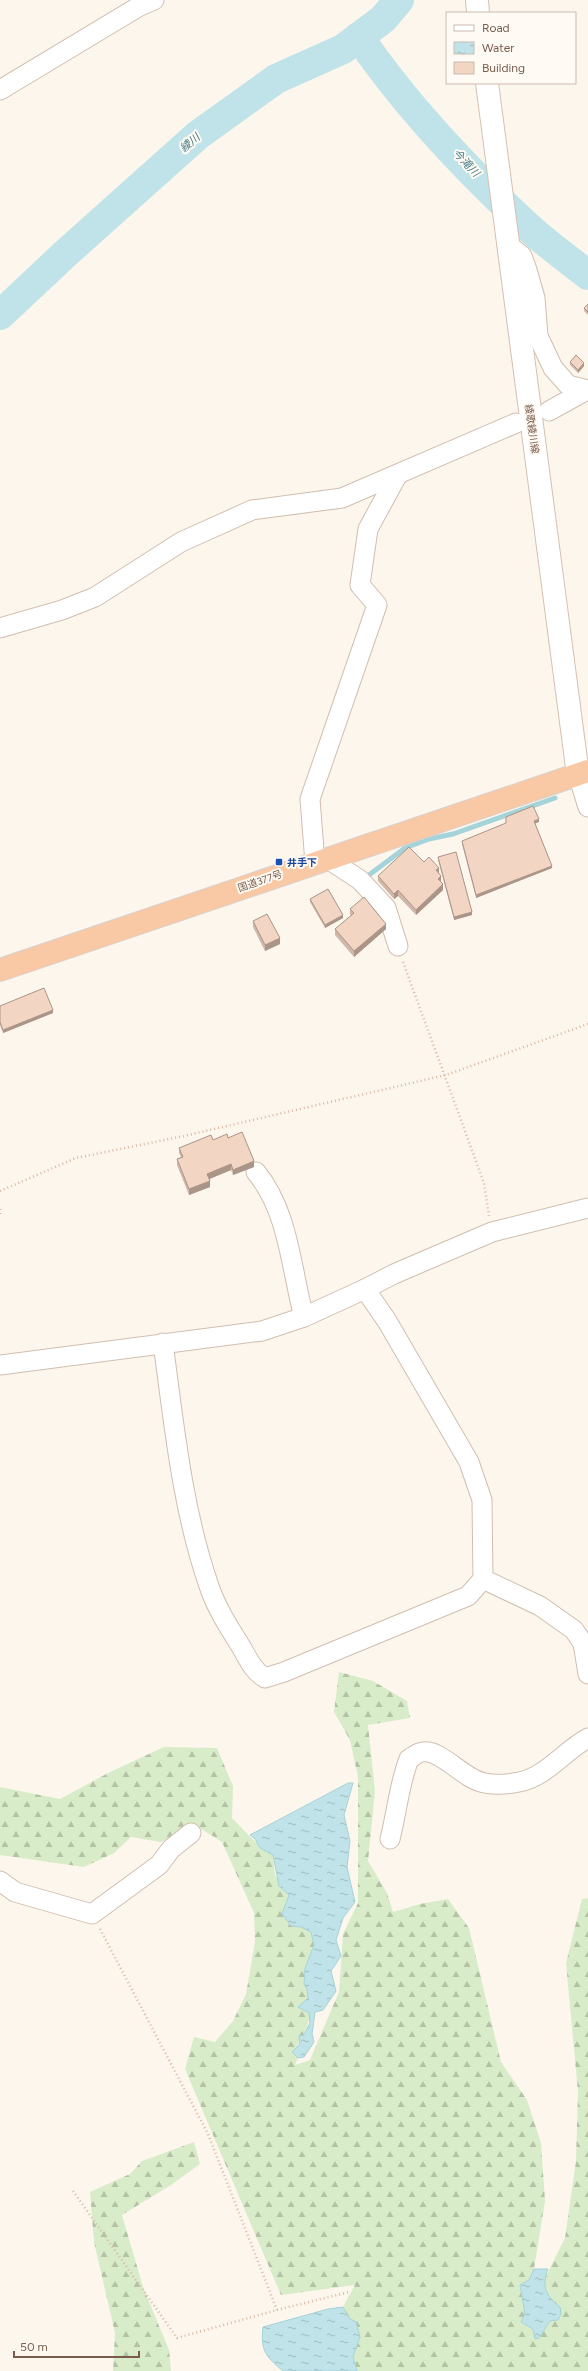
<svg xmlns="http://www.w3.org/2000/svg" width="588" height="2371" font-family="Figtree,'Noto Sans JP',sans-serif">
	<defs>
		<pattern id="forest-firs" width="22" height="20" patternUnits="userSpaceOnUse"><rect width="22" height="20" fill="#d8ecc9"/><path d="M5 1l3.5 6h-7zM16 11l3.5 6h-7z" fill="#b4c2a5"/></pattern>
		<pattern id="water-ripples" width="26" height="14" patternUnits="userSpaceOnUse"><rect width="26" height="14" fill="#bfe3e8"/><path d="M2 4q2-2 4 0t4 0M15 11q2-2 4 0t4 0" fill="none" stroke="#a0bbbe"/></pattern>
	</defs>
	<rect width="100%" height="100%" fill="#fdf6ec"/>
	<g fill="url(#forest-firs)">
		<path d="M339,1672L373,1681L407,1701L410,1718L368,1725L375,1791L368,1861L387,1893L393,1912L420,1904L448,1899L469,1928L501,2062L527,2100L541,2143L545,2201L534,2269L529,2280L520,2286L527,2323L533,2329L535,2339L539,2338L560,2307L550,2300L545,2290L544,2280L565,2238L576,2161L578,2092L566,1963L582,1899L588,1898V2371H357L353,2357L360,2337L356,2322L349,2318L343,2307L355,2285L281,2295L185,2069L194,2037L215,2042L233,2021L246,1994L255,1942L254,1913L222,1842L195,1825L161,1842L131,1837L114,1853L84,1867L0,1855V1787L60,1799L110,1772L164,1747L217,1748L233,1786L232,1818C245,1831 257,1846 273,1855L275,1875L289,1895L285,1904L291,1926L301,1927L311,1932L314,1945L305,1968L304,1984C318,2002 307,2038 292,2052L298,2058L295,2065L310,2060L339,1992L343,1934L358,1903V1777L350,1740L334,1712Z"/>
		<polygon points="194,2142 200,2164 171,2185 122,2215 143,2287 169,2350 171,2371 113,2371 115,2333 94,2242 90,2192 130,2174 142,2161"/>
	</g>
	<g fill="url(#water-ripples)" stroke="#a5d3da">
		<polygon points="348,1783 353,1783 344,1815 350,1841 347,1867 355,1902 343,1918 336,1940 341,1956 331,1971 336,1991 323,2010 315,2012 312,2034 314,2042 304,2057 298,2058 292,2052 300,2044 299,2036 304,2035 310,2023 309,2013 298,2007 308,1998 307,1989 304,1984 305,1968 314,1945 311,1932 301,1927 291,1926 282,1914 289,1895 279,1886 273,1855 260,1848 255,1839 250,1835"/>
		<path d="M534,2269H548C541,2286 546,2296 560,2307L561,2314L558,2320L550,2321L539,2338L535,2339L533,2329L521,2322L525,2314L520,2285L529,2280Z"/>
		<path d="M343,2307L349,2318L356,2322L360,2337L353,2357L357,2371H283C266,2357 260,2350 263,2327L328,2309Z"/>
	</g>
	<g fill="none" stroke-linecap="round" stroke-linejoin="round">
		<polyline stroke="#a5d3da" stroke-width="5" points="365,878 405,848 429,839 453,834 555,798"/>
		<g stroke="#bfe3e8" stroke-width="30">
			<path d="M359,37C404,103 468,171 526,225C545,243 568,259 588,275"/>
			<polyline points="0,315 65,254 198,135 276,79 343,49 383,19 399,0"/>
		</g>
		<defs>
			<g id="minor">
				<polyline points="0,90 138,7 154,0"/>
				<polyline points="507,244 522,256 527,270 535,298 538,336 553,368 568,385 588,390"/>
				<polyline points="549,411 587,390"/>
				<polyline points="0,628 62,610 95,597 181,542 252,510 342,498 516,423"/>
				<polyline points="578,775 588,807"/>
				<polyline points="328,859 360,880 386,908 398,946"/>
				<polyline points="315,863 310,799 377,605 360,585 368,529 398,474"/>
				<path d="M256,1172C289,1212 291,1269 304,1317"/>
				<polyline points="365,1289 387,1321 469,1462 482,1500 483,1579 540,1606 574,1630 588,1651"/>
				<path d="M163,1343C174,1424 182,1508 209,1586C216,1607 228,1626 240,1645C248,1658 252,1670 265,1678L284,1672L468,1596L483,1579"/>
				<polyline points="0,1365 262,1331 304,1317 365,1289 394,1274 492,1232 588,1208"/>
				<polyline points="583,1643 588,1674"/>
				<path d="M390,1839C397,1812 399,1784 409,1759C413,1757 418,1752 423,1752C441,1749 464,1780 485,1783C494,1785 509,1784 519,1782C546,1777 564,1751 588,1738"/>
				<polyline points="0,1881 15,1892 92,1914 159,1865 171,1849 191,1833"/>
			</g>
			<g id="secondary">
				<polyline points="477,0 478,13"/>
				<polyline points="487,83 578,775"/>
			</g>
			<polyline id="trunk" points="0,970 588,771"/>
		</defs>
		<use href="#minor" stroke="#d1beb0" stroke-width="21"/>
		<use href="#secondary" stroke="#d6c0b0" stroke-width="24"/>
		<use href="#trunk" stroke="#dad1cd" stroke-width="24"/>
		<g stroke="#d9b8a5" stroke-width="2.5" stroke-dasharray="1 3" stroke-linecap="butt">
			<polyline points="403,962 484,1183 489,1216"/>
			<polyline points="0,1191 76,1158 184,1136 446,1075 588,1024"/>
			<polyline points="0,1209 0,1216"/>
			<polyline points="100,1929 208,2134 277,2310"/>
			<polyline points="73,2191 177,2338 277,2310 349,2292"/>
		</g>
		<use href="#minor" stroke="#fff" stroke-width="19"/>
		<use href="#secondary" stroke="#fff" stroke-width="22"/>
		<use href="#trunk" stroke="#f9c8a4" stroke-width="22"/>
	</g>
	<g fill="#d1b7a8">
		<polygon points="588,304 588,315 584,311 584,308"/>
		<polygon points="570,362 584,366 578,373 570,365"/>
		<polygon points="539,822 535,823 552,868 476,898 462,844 462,841"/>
		<polygon points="438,857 472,915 454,920 438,860"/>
		<polygon points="424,862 439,873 443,890 416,915 398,896 394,899 378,881 378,876"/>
		<polygon points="310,899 343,918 325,928 310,902"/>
		<polygon points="350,909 386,929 354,957 335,935 335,929 351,916 350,914"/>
		<polygon points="253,921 280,944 265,951 253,927"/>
		<polygon points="0,1006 53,1013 3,1033 0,1025"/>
		<polygon points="228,1138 254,1167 233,1175 231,1170 209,1179 210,1187 189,1195 177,1165 177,1159 181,1157 179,1153 179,1148 213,1140"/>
	</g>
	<g fill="#aa9588">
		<polygon points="584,363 584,366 578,373 578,370"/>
		<polygon points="539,819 539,822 534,824 534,821"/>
		<polygon points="552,866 552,868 476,898 476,895"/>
		<polygon points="439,868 439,873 436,870"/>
		<polygon points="441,876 441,881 438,879"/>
		<polygon points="443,884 443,890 416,915 416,910"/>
		<polygon points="398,890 398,896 394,899 394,894"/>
		<polygon points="472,912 472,915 454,920 454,917"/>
		<polygon points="343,915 343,918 325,928 325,925"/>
		<polygon points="386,924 386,929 354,957 354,951"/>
		<polygon points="280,938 280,944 265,951 265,945"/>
		<polygon points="53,1010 53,1013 3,1033 3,1030"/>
		<polygon points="254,1161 254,1167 233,1175 233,1170"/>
		<polygon points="231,1164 231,1170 207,1180 207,1174"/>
		<polygon points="210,1181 210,1187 189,1195 189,1189"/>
	</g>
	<g fill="#f3d5c3" stroke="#aa9588">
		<polygon points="588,304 588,312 584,308"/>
		<polygon points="576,355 584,363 578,370 570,362"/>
		<polygon points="533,806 539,819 534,821 552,866 476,895 462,841 506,823 506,817"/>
		<polygon points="409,847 424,862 429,857 439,868 436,870 441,876 438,879 443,884 416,910 398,890 394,894 378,876"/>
		<polygon points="456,852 472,912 454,917 438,857"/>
		<polygon points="328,889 343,915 325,925 310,899"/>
		<polygon points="364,897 386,924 354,951 335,929 354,913 350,909"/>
		<polygon points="267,914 280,938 265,945 253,921"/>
		<polygon points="44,988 53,1010 3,1030 0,1022 0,1006"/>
		<polygon points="242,1132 254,1161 233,1170 231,1164 207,1174 210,1181 189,1189 177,1159 183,1157 179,1148 211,1135 213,1140 227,1134 228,1138"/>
	</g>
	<rect fill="#1a4fb4" stroke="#fffaf3" stroke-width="1.5" x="275" y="858" width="8" height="8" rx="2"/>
	<g text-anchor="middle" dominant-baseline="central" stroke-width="4" stroke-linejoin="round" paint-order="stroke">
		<g font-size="10" fill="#7a5c4d" stroke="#fffaf3">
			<text transform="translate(532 429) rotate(82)">綾歌綾川線</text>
			<text transform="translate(260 881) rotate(-19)">国道377号</text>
		</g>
		<g font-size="10" font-weight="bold" fill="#164399" stroke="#fffaf3" text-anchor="start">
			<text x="287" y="862">井手下</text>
		</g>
		<g font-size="11" font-style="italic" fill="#437c86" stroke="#fffaf3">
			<text transform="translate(190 143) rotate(-41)">綾川</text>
			<text transform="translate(466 163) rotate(46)">今滝川</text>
		</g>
	</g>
	<rect x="446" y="12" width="130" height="72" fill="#fffaf3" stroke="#cabbb1"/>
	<rect x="454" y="25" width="20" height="6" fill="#ffffff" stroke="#cabbb1"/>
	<text x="482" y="32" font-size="12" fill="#7a5c4d">Road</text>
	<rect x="454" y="42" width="20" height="12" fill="url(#water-ripples)" stroke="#cabbb1"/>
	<text x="482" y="52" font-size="12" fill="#7a5c4d">Water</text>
	<rect x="454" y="62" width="20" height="12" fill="#f3d5c3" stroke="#cabbb1"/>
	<text x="482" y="72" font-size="12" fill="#7a5c4d">Building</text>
	<path d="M14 2351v6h125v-6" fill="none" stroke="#7a5c4d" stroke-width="2"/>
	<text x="20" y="2351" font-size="12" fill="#7a5c4d" stroke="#fffaf3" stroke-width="3" paint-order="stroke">50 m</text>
</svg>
